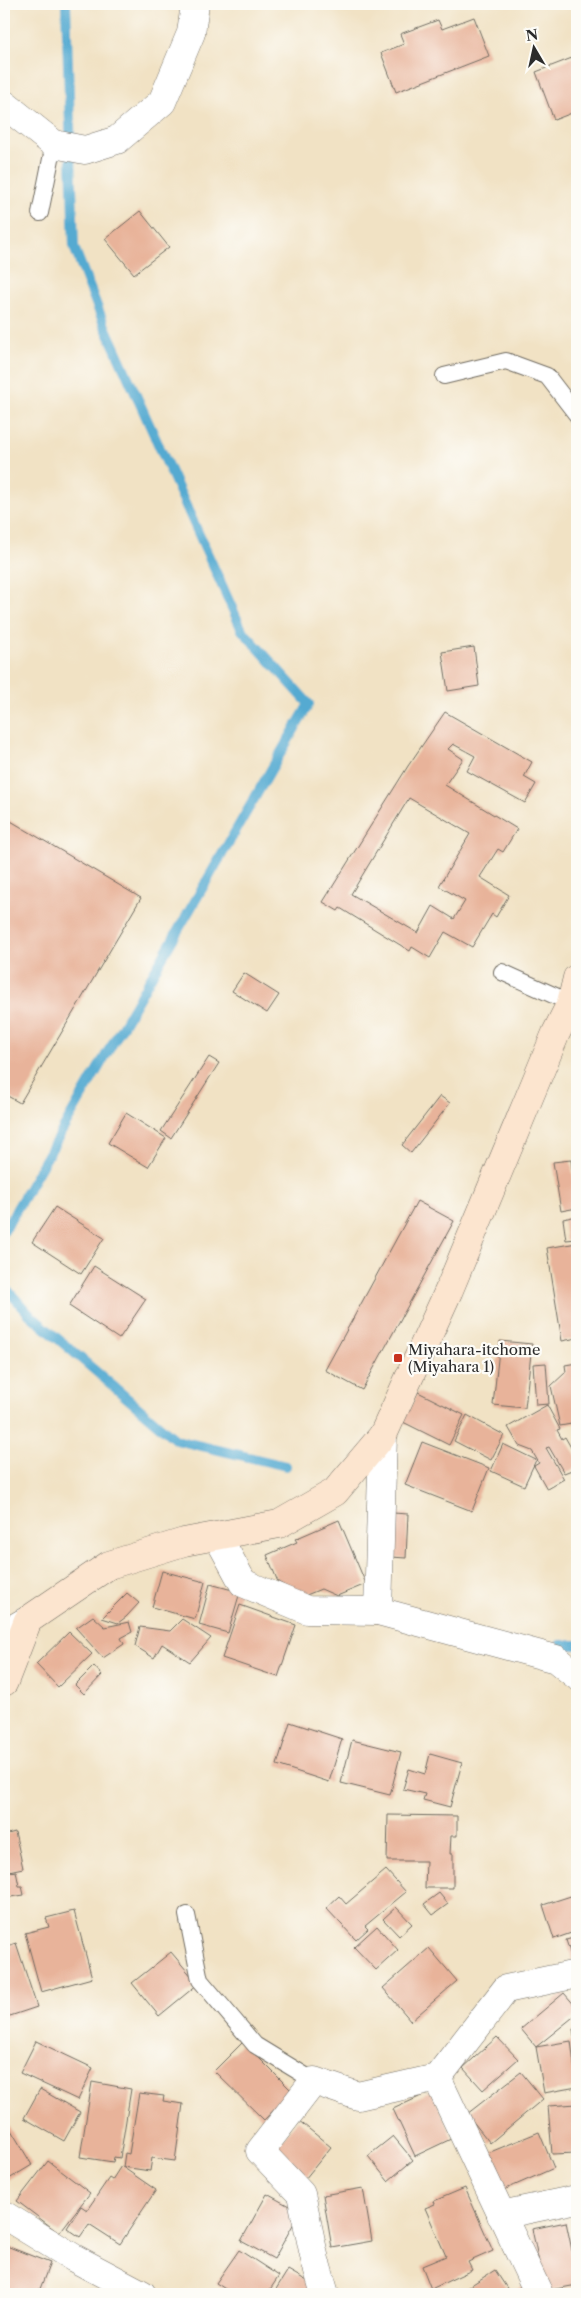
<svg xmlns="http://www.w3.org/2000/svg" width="581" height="2298" font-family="'Libre Caslon Text',serif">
	<rect width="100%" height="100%" fill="#fdfcf7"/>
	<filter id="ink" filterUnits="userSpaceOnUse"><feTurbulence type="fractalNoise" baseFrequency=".02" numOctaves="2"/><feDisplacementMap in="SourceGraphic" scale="10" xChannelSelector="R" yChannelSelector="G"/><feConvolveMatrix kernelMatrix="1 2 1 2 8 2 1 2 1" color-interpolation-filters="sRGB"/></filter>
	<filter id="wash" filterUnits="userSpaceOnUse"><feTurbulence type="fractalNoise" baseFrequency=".0096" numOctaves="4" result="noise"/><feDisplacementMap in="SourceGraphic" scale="20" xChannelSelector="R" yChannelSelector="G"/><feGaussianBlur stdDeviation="1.12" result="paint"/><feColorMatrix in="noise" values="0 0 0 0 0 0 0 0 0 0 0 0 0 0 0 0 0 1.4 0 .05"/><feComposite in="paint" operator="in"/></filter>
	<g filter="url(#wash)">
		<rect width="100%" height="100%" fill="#f1e2c4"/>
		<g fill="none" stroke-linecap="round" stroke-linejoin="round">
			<g stroke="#54aad1" stroke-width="10">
				<polyline points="4,1231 309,704 242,630 104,324 74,247 66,4"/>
				<polyline points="4,1286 29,1314 176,1440 286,1466"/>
				<polyline points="561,1645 577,1645"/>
			</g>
		</g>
		<g id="blocks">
			<g fill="#e8b39a" fill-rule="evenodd">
				<polygon points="474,17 489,56 396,92 381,53 404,44 400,34 438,20 442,29"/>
				<polygon points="577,56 577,111 554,120 536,72"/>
				<polygon points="140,211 169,247 134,274 105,239"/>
				<polygon points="474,647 479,686 448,691 442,652"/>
				<path d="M445,712L532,762L524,777L536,784L525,803L467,771L475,756L453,744L448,749L463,759L445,785L517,829L503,852L498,849L480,877L509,895L496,917L492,914L472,947L445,932L430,958L412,947L410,951L340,908L338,911L323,902L408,766ZM409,798L470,834L439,886L465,901L454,919L433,906L418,933L351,894Z"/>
				<polygon points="4,817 141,898 20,1103 4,1094"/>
				<polygon points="244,973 279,995 267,1013 232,991"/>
				<polygon points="209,1057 219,1063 171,1138 161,1131"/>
				<polygon points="440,1096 450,1103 411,1153 402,1145"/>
				<polygon points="126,1113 166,1138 148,1167 108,1143"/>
				<polygon points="571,1160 577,1208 561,1211 553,1162"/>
				<polygon points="417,1201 454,1221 362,1390 325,1370"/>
				<polygon points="55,1207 104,1238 81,1274 32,1242"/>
				<polygon points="577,1216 577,1239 566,1240 563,1219"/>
				<polygon points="577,1243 577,1338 562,1341 547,1248"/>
				<polygon points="94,1266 146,1299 119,1339 69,1306"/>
				<polygon points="500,1341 532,1344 525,1408 493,1405"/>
				<polygon points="546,1363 549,1404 536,1405 533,1364"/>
				<polygon points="577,1363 577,1423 560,1426 551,1386 566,1372 565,1365"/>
				<polygon points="418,1392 464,1415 449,1445 403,1422"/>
				<polygon points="547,1405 560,1429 557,1430 562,1439 565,1437 577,1458 577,1468 564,1473 549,1447 546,1448 564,1479 547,1489 534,1466 539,1463 532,1451 519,1446 508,1427"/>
				<polygon points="467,1415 504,1435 491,1460 454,1441"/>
				<polygon points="422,1442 489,1468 472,1511 405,1485"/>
				<polygon points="503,1444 536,1460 524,1486 491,1471"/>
				<polygon points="393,1513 408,1514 406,1558 391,1557"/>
				<polygon points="339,1520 366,1584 337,1596 321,1589 304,1596 278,1582 267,1555 297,1542 295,1539"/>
				<polygon points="162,1571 205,1582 195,1619 152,1607"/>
				<polygon points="210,1584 240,1592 228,1633 199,1625"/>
				<polygon points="127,1593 139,1603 126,1617 118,1623 102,1618"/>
				<polygon points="240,1605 296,1625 278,1677 222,1658"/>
				<polygon points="93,1616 105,1627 129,1622 132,1632 121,1638 124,1644 103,1658 76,1628"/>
				<polygon points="182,1619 211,1638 190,1662 162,1644 154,1658 135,1646 140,1627 170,1631"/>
				<polygon points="69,1632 92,1654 58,1687 36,1664"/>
				<polygon points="94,1666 102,1675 84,1694 75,1685"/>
				<polygon points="290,1722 342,1739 329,1782 277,1765"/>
				<polygon points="352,1740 401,1752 390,1795 341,1783"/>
				<polygon points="430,1754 462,1763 450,1807 423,1800 425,1794 403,1789 409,1769 425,1774"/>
				<polygon points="388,1815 457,1816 457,1836 451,1836 450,1854 453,1854 453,1888 425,1888 426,1861 387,1861"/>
				<polygon points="15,1832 23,1868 4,1872 4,1835"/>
				<polygon points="386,1870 406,1892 365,1926 368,1929 356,1940 326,1908 339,1896 346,1904"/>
				<polygon points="16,1871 19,1886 22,1886 24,1895 4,1898 4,1873"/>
				<polygon points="439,1893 448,1904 433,1915 424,1904"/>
				<polygon points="577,1894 577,1931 554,1939 543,1905"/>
				<polygon points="396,1907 412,1924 399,1936 383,1919"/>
				<polygon points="74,1911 92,1978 41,1992 25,1933 49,1927 46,1918"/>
				<polygon points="377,1926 398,1950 376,1970 354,1947"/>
				<polygon points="577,1937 577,1967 575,1968 566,1940"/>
				<polygon points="16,1943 37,2007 4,2018 4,1947"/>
				<polygon points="429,1948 457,1981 411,2021 383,1988"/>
				<polygon points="171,1952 198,1984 159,2016 132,1983"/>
				<polygon points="564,1993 577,2008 577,2014 536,2047 521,2029"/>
				<polygon points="577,2028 577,2047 576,2047 573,2029"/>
				<polygon points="497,2037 518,2059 483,2090 463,2068"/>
				<polygon points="36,2041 93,2068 78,2100 20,2073"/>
				<polygon points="571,2041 577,2087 544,2093 536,2047"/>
				<polygon points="243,2042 292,2091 264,2120 214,2071"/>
				<polygon points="521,2072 543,2099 490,2143 467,2114"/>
				<polygon points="92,2082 131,2089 120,2158 114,2157 113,2162 80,2157"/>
				<polygon points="40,2089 80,2112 64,2141 24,2118"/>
				<polygon points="432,2091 453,2138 415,2156 393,2109"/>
				<polygon points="139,2093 164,2096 163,2101 183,2104 175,2161 152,2158 150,2171 123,2167 125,2153 129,2154"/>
				<polygon points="577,2104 577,2153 552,2154 548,2106"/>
				<polygon points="298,2120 331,2147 305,2179 272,2152"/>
				<polygon points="8,2125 32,2165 4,2182 4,2128"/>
				<polygon points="539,2132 554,2168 504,2190 488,2153"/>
				<polygon points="393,2136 413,2160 388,2181 368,2156"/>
				<polygon points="48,2161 90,2193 59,2233 17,2201"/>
				<polygon points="121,2166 156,2190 120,2244 89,2224 80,2237 67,2228 81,2206 87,2210 109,2178 112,2180"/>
				<polygon points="363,2188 372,2241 332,2248 323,2195"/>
				<polygon points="465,2188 493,2251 468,2262 472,2270 431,2289 422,2266 446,2256 425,2208 435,2204 434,2201"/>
				<polygon points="267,2194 300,2212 274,2259 241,2241"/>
				<polygon points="566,2222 577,2274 577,2285 545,2291 532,2229"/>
				<polygon points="4,2245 50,2263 38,2294 4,2294"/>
				<polygon points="239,2250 279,2276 267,2294 233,2294 216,2283"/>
				<polygon points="288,2270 314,2285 309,2294 273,2294"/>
				<polygon points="495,2270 510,2293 457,2294"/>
				<polygon points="524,2285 529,2294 509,2294"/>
			</g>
		</g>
	</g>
	<g filter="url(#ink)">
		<use href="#blocks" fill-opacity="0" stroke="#706b61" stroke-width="1"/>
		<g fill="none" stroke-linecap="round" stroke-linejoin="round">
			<defs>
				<g id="lane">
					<polyline points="40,213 54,144"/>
					<polyline points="444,376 506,361 547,376 577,415"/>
					<polyline points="502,972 571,1003"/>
					<polyline points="187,1915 200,1980 255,2045 314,2081"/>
				</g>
				<g id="street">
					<polyline points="4,104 54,144 85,150 117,140 162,102 191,33 195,4"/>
					<polyline points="218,1537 243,1583 307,1610 378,1611 556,1659 577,1676"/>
					<polyline points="378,1611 383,1435"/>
					<polyline points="4,1634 28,1620"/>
					<polyline points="437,2078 539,2294"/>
					<polyline points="4,2215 74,2258 142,2294"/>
					<polyline points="501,2215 577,2199"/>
					<polyline points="325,2294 315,2260 301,2194 260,2151 314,2081 358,2096 437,2078 506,1989 577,1974"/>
				</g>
				<polyline id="secondary" points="4,1682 28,1620 109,1565 184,1542 279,1524 335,1492 383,1435 449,1290 556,1033 571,1003 577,978"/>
			</defs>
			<use href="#lane" stroke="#706b61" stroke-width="18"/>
			<use href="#street" stroke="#706b61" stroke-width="29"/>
			<use href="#secondary" stroke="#706b61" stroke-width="29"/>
			<use href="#lane" stroke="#fff" stroke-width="16"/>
			<use href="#street" stroke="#fff" stroke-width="28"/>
			<use href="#secondary" stroke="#fce5cf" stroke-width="28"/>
		</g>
	</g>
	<rect fill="#c8321e" stroke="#fdfcf7" stroke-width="2" x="393" y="1353" width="10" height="10" rx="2.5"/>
	<g text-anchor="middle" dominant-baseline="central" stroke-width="4.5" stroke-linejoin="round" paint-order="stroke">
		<g font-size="15" fill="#2b2b2b" stroke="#fdfcf7" text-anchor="start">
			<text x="408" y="1349">Miyahara-itchome<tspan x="408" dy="17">(Miyahara 1)</tspan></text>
		</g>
	</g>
	<rect width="581" height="2298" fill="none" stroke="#fdfcf7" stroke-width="20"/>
	<g transform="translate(534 48) rotate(351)" stroke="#fdfcf7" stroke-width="4" paint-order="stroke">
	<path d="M0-4L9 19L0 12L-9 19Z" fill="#2b2b2b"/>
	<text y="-8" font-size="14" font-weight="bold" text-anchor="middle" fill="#2b2b2b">N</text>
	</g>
</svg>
